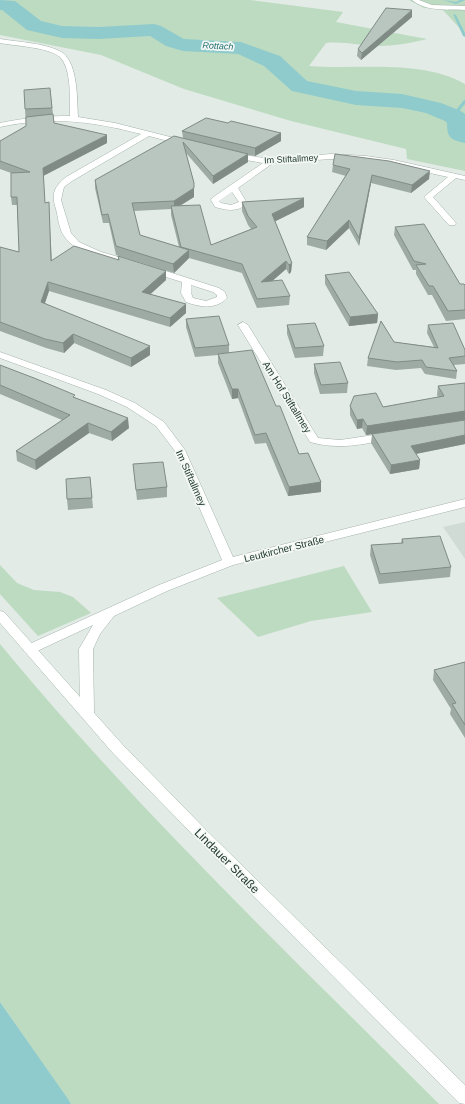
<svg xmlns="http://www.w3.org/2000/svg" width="465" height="1104" font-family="Helvetica,sans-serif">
	<rect width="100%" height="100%" fill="#e2ebe6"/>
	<polygon fill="#d1dbd5" points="465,522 465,559 443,527"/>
	<g fill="#bddbc1">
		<path d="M0,0H250L343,12L336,22L427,39C411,43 395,46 378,46C361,46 343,41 326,43L309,66C357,70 421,59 465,84V171L407,159L406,149L291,121L184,89L101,55L0,35Z"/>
		<polygon points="409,0 465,0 465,7 458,9 465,10 465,34 442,9 424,8"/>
		<polygon points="0,565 17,583 34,590 60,592 73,597 91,613 38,636 0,594"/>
		<polygon points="344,566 372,612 311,621 258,637 217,598"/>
		<path d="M0,644C135,808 289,954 439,1104H71L0,1002Z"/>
	</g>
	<polygon fill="#8fcbcc" points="0,1002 68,1099 71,1104 0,1104"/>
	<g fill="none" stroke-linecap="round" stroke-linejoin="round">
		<g fill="#8fcbcc" fill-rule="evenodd">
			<polygon points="443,0 456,2 460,0 465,0 456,4"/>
			<polygon points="453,14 456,15 465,33 465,37 463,36"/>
			<polygon points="464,100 465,100 465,104 454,117 452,117 452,115"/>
		</g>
		<path fill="#8fcbcc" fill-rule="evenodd" d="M0,0L15,1L41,21L62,26L99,27L154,24L161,26L184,39L241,42L280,56L307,81L356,91L402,94L441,103L461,111L465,114V143C451,140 447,138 447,123L445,121L426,113L402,108L356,105L292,91L264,66L238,54L183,51L166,46L150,36L99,39L62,38L27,30L2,10H0Z"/>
		<defs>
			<g id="street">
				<path d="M412,0H419L432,5L465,6V10C448,9 426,12 412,0Z"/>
				<path d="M0,39C17,42 48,43 63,53C78,65 77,100 78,117L115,123L186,141L187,143L183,145L149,136L72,181L64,187L61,200L71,233L79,242L101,252L136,262L137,264L136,266L133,267C111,261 78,256 64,236C59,229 58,217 56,209C51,194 54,187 66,177L141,134C91,121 51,116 0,127V123C24,118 46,116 70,116V111C70,97 71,68 60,57C48,47 15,46 0,43Z"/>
				<path d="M229,153L271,159L331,154L366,156L394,160L465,176V180L456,178L433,197L456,223L455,225H449L424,197L448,177L380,162L331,159L273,163L238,188L247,203C238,213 226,210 215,207L211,200L212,198L263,163L229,157ZM232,192L239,202L231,205L221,203L219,201Z"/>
				<path d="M150,266L219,288L225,292L227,298C216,310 199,307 186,302L181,293L182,282L147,271L146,269L147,267ZM191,285L213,292L217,295V297L206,301L193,298L191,293Z"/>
				<path d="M243,322L248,325L318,438L340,440L387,433L392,436L391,438C364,445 337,450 310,442L238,325Z"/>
				<polygon points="0,352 106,390 135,403 164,422 185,450 233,557 465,499 465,507 233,565 167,591 114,616 100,634 93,649 94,713 92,717 87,718 82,717 80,713 79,649 93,625 35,652 30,654 25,652 23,649 25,646 159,585 222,560 175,451 156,426 127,407 98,394 0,358"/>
			</g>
			<polygon id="secondary" points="0,611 4,612 122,744 207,831 465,1085 465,1104 459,1103 197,839 112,752 0,623"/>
		</defs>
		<use href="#street" stroke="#a5b3ac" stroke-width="1"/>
		<use href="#secondary" stroke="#a2b6ac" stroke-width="1"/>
		<use href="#street" fill="#fff" fill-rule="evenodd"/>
		<use href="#secondary" fill="#fff" fill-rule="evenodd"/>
	</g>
	<g fill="#9eaaa4" fill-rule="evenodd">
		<polygon points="412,17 361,60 357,56 358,49"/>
		<polygon points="50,88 54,123 107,143 43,176 45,203 49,211 52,261 118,260 118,256 166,280 150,294 186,304 186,313 170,327 49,291 45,303 150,355 131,367 74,343 64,353 46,348 0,331 0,247 19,252 17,205 12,205 11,197 11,173 0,169 0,141 26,126 25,109"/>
		<path d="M228,123L281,133V141L255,156L248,155V162L213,184L186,153L194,183V197L180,206L211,245L251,229L248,225L242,211V202L304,207L275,221L292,263L291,272L289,274L286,269L272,281L290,296L289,305L257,308L242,273L189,258L174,273L116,255L109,223H103L95,188V180L183,138L182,131ZM171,209V215L179,247L140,235L134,211Z"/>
		<polygon points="333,165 429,179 411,193 371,183 359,246 349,228 326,250 307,245 307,237 346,176 332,172"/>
		<polygon points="395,227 460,284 465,285 465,319 446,321 432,295 428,295 416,274 416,270 413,270 394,235"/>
		<polygon points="325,275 378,314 377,323 349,326 325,284"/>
		<polygon points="186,319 229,345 229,353 276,406 299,454 321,482 321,492 288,496 266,443 255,444 238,398 232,399 218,363 218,355 195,357 186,327"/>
		<polygon points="287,325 324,346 323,356 295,358 287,334"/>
		<polygon points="428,325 465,350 465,364 454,365 457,371 456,379 425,374 421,368 396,370 367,366 368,358 394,342 434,347 427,333"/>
		<polygon points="314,364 348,383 347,393 320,394 314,373"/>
		<polygon points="0,365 76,398 129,428 112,441 89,433 36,470 17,461 16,451 62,420 0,394"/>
		<polygon points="465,383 465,444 416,454 420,460 419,469 390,474 371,443 372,434 437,424 366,435 362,428 357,429 350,415 350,406 383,407 438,397 437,395 438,386"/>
		<polygon points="133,464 167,487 167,497 137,500 134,474"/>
		<polygon points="90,477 93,508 68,510 67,499"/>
		<polygon points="402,539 451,567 450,577 379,584 370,555 371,545 401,543"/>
		<polygon points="465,662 465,738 450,714 451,709 433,680 434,670"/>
	</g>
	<g fill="#818b86">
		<polygon points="412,10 412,17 361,60 362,53"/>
		<polygon points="281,133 281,141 255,156 255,148"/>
		<polygon points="107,135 107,143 43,176 45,211 43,168"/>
		<polygon points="248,154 248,162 213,184 213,176"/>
		<polygon points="430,171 429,179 411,193 412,185"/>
		<polygon points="372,175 371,183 359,246 359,238"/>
		<polygon points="194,188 194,197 174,209 174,201"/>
		<polygon points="304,198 304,207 272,223 272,214"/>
		<polygon points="349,220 349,228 326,250 327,241"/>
		<polygon points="189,250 189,258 174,273 173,264"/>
		<polygon points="286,261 286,269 261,291 261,282"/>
		<polygon points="292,263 291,272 289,274 289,265"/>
		<polygon points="166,271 166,280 143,301 142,292"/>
		<polygon points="48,282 49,291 42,311 41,302"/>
		<polygon points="186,304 186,313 170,327 170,318"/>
		<polygon points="378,314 377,323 349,326 350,317"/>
		<polygon points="73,334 74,343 64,353 63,343"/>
		<polygon points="150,346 150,355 131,367 131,358"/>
		<polygon points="232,389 238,389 238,398 232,399"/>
		<polygon points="465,411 465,420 366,435 367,426"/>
		<polygon points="128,418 129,428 112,441 111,432"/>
		<polygon points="363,419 362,428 357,429 357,420"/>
		<polygon points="88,423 89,433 36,470 35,460"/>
		<polygon points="465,435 465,444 410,455 411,446"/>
		<polygon points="420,460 419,469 390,474 391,465"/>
		<polygon points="321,482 321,492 288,496 289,487"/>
	</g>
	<g fill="#b8c6bf" stroke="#818b86">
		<polygon points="386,8 412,10 362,53 358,49"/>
		<polygon points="50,88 52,108 25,109 24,90"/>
		<polygon points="53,114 54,123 107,135 43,168 45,203 49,202 51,261 74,246 119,260 118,256 166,271 142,292 186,304 170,318 48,282 41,302 150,346 131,358 73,334 63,343 45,339 0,322 0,247 19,252 17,197 11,197 11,173 30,172 0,161 0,141 26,126 26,117"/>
		<polygon points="206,118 228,123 231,121 281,133 255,148 182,131"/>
		<polygon points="174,136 248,154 213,176 183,142 194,183 194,188 174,201 132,203 140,235 189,250 173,264 116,246 108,214 102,215 95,180"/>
		<polygon points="335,154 389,161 430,171 412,185 372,175 359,238 349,220 327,241 307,237 350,169 333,165"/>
		<polygon points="304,198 272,214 292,263 289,265 286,261 261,282 282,280 290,296 257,299 242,264 181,247 171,206 200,205 211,245 257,227 248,216 242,202"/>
		<polygon points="424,224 460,284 464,284 465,285 465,310 448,311 433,286 429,286 416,265 426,264 414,261 395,227"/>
		<polygon points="349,272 378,314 350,317 325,275"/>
		<polygon points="219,316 229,345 195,348 186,319"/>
		<polygon points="381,321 394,342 438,348 428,325 453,323 465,350 465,356 449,358 457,371 426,367 422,360 397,362 368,358"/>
		<polygon points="315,323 324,346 295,348 287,325"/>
		<polygon points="252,350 276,406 280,406 299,454 308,453 321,482 289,487 266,433 255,435 238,389 232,389 218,354"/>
		<polygon points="340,362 348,383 321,385 314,364"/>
		<polygon points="0,365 34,378 75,395 73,397 128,418 111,432 88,423 35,460 16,451 70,415 0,385"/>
		<polygon points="465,383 465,411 367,426 363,419 357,420 350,406 354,396 376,393 383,407 444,396 438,386"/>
		<polygon points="465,420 465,435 411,446 420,460 391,465 372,434"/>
		<polygon points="163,462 167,487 136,490 133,464"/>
		<polygon points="90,477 92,498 67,499 66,479"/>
		<polygon points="440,536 451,567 380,574 371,545 403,543 402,539"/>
		<polygon points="465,662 465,725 452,704 456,703 434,670"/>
	</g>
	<g text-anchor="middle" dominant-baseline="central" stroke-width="3.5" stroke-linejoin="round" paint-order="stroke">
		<g font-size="9" font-style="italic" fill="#227172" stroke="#f3f8f5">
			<text transform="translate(218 46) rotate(3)">Rottach</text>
		</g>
		<g font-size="9" fill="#243b31" stroke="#f3f8f5">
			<text transform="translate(291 159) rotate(-3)">Im Stiftallmey</text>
		</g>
		<g font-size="10" fill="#243b31" stroke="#f3f8f5">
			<text transform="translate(287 397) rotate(58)">Am Hof Stiftallmey</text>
			<text transform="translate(191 478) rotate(66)">Im Stiftallmey</text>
			<text transform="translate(284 549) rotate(-14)">Leutkircher Straße</text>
		</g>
		<g font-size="12" fill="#243b31" stroke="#f3f8f5">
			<text transform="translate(227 861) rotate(45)">Lindauer Straße</text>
		</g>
	</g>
</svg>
